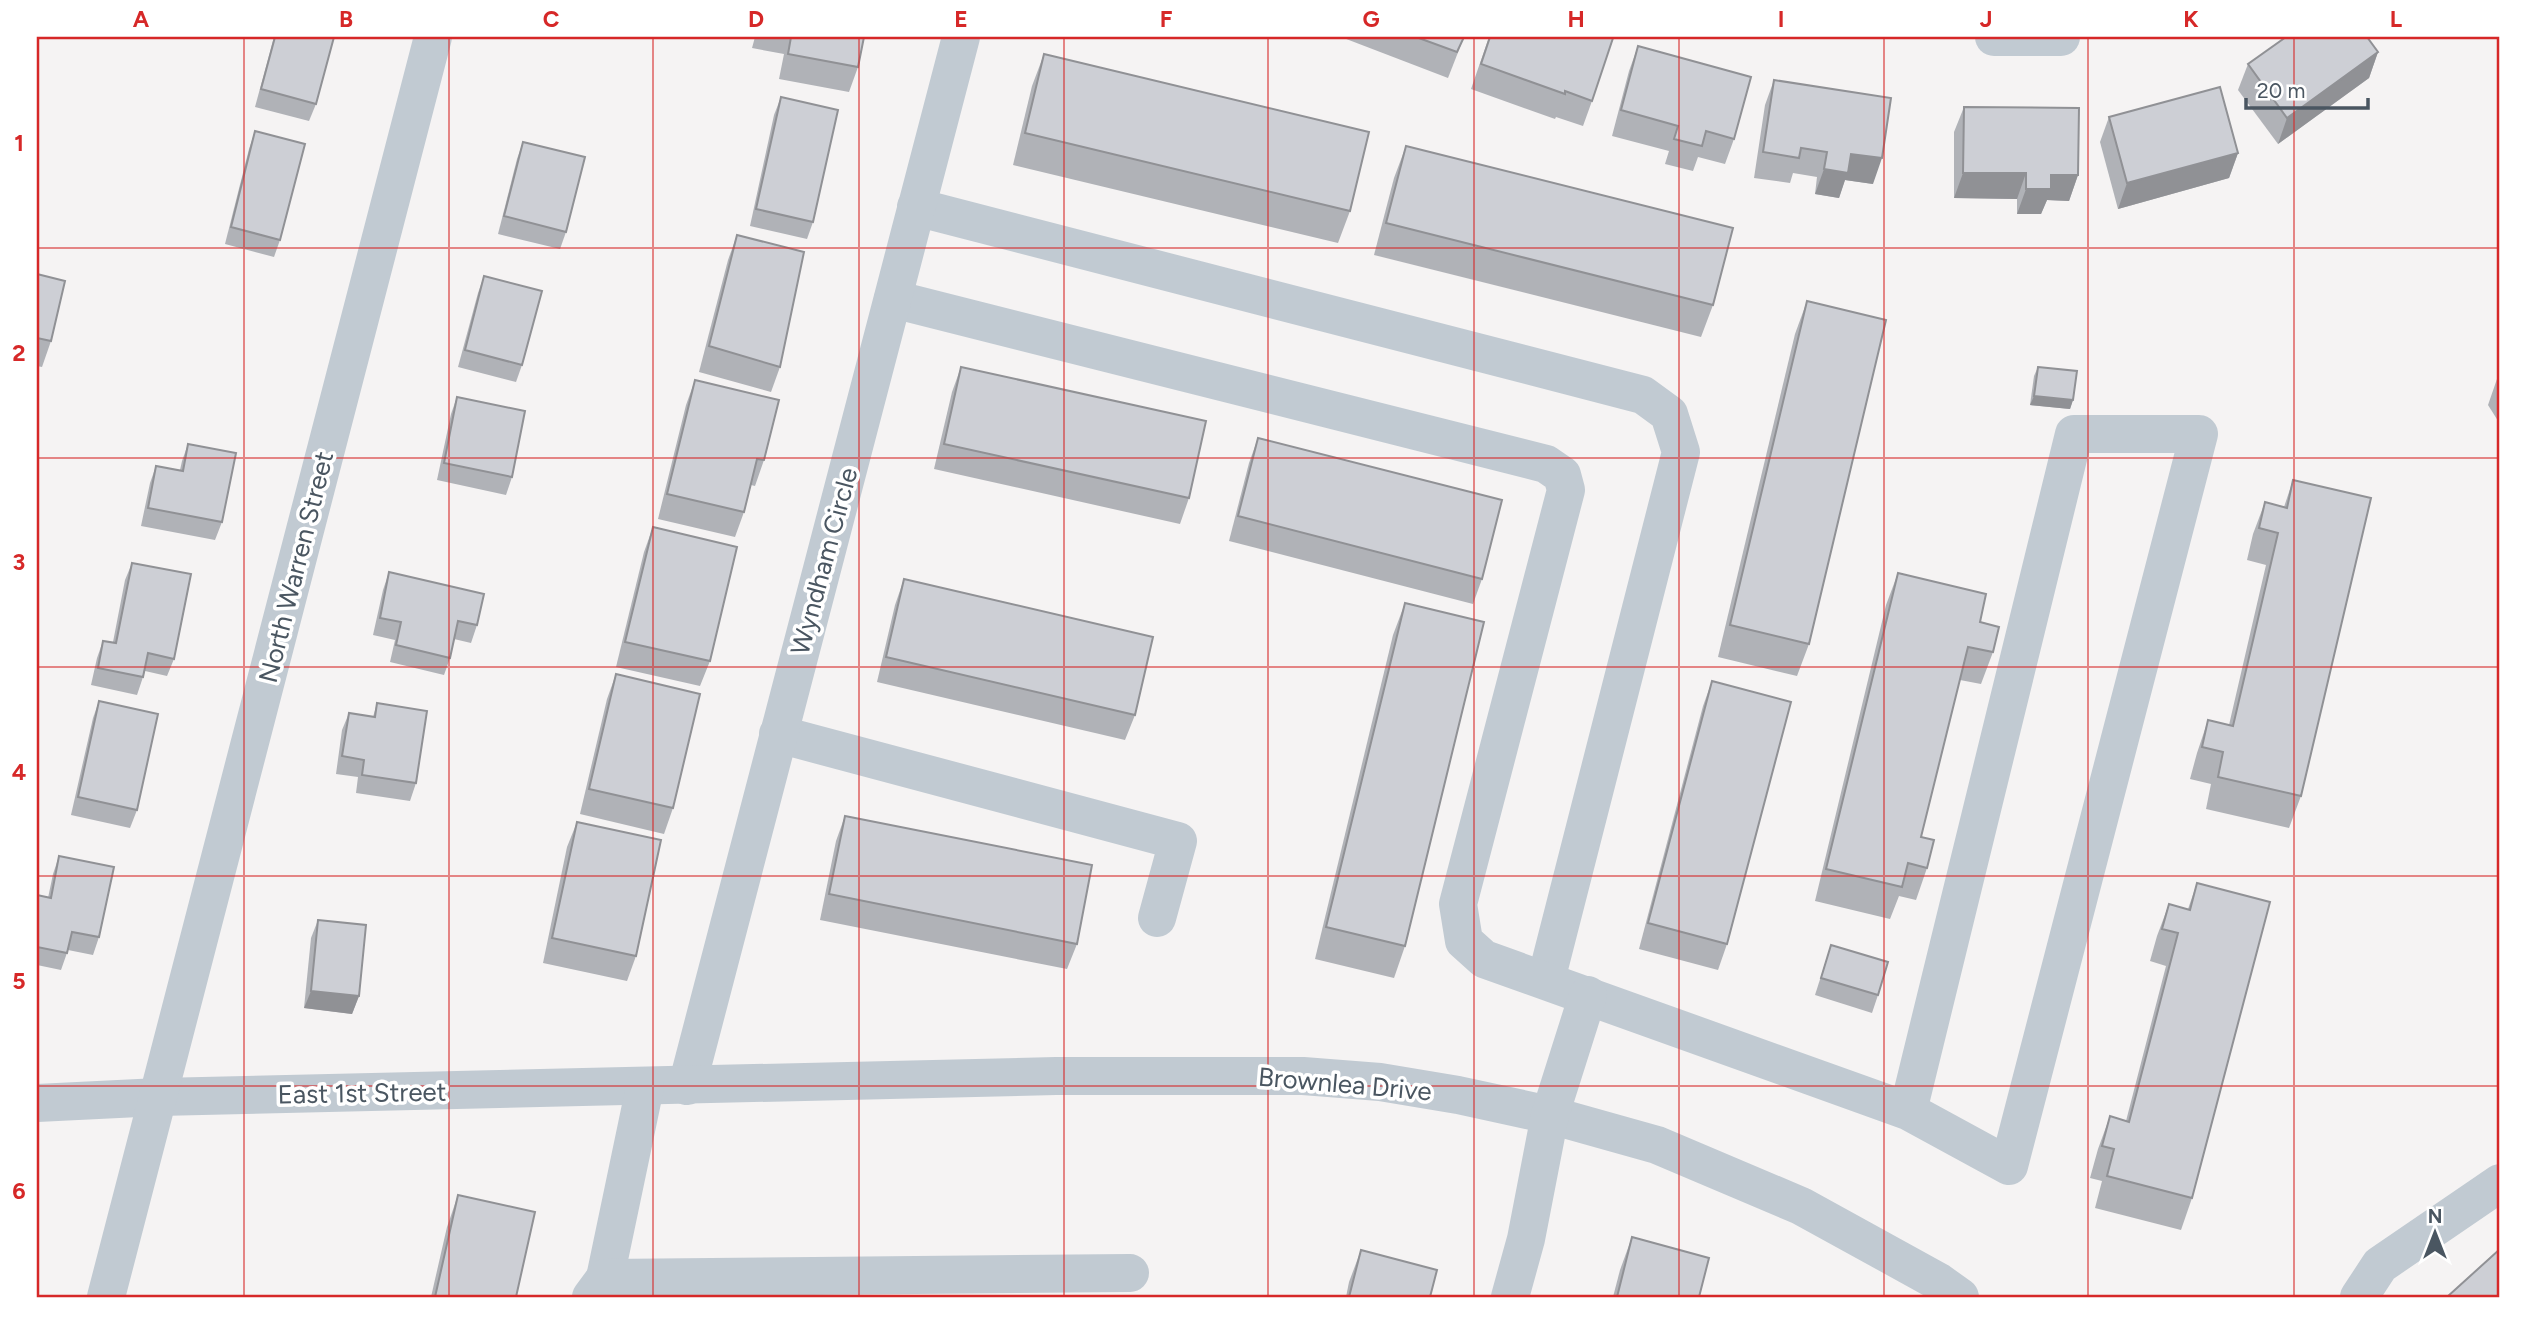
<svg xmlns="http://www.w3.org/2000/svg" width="2537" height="1334" font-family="Figtree,sans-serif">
	<rect width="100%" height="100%" fill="#f5f3f3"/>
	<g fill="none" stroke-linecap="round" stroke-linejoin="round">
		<g stroke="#c1cad2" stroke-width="38">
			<polyline points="1994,37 2061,37"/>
			<polyline points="916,207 1643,395 1669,414 1681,452 1546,980"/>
			<polyline points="893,299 1546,464 1562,475 1566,490 1458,904 1464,941 1484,959 1908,1111 2009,1166 2199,434 2074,434 1908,1111"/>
			<polyline points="778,734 1178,841 1157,918"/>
			<polyline points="687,1086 961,37"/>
			<polyline points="37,1103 159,1097 1056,1076 1303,1076 1380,1082 1458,1095 1550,1115 1657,1145 1801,1206 1939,1282 1960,1297"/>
			<polyline points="605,1278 645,1087"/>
			<polyline points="106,1297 433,37"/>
			<polyline points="591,1297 605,1278 1130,1273"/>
			<polyline points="1510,1297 1526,1239 1550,1115 1588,995"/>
			<polyline points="2359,1297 2380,1265 2500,1183"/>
		</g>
	</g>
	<g fill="#b0b2b7">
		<polygon points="274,37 334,37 316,104 309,121 255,107"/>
		<polygon points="755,37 864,37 858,67 849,92 779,79 784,54 752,48"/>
		<polygon points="1341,37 1464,37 1448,78"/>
		<polygon points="1489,37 1608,37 1592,101 1583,126 1556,117 1555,119 1471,89"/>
		<polygon points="1638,46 1734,139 1725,164 1698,157 1693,171 1665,164 1669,151 1612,136 1629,71"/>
		<polygon points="2378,52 2369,78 2278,144 2238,90 2248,64"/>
		<polygon points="1044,54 1350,211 1338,243 1013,165 1032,86"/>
		<polygon points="1774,80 1873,184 1845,180 1839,198 1815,194 1817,177 1793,173 1790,183 1754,178 1765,105"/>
		<polygon points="781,97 813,222 807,239 750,226 774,115"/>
		<polygon points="1964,107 2078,175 2069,201 2047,200 2041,214 2017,214 2017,199 1954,198 1954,132"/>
		<polygon points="2109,117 2238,153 2229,178 2118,209 2100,142"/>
		<polygon points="255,131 280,240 274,257 225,244 249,149"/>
		<polygon points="523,142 566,232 560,249 498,234 517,159"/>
		<polygon points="1406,146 1713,305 1701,337 1374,255 1394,178"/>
		<polygon points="737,235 780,367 771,392 699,372 728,260"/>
		<polygon points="37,274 51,341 42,367 37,366"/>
		<polygon points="484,276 522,365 516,382 458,367 478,293"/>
		<polygon points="1807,301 1809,644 1797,676 1718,657 1795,334"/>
		<polygon points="961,367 1189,498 1180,524 934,469 952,392"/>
		<polygon points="2038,367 2073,400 2070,409 2030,405 2034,376"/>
		<polygon points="2500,377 2500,424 2488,405 2497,379"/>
		<polygon points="695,380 764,460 755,486 751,485 744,512 735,537 658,519 686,405"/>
		<polygon points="457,397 512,477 506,495 437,480 451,414"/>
		<polygon points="1258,438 1482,579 1473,604 1229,541 1249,463"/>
		<polygon points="188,444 222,522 215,540 141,526 150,483 156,466 180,470 182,461"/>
		<polygon points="2293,480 2301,796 2289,828 2206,809 2211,784 2190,779 2197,753 2208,720 2229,725 2266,565 2247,560 2253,534 2265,502 2284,507"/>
		<polygon points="653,527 710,661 700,686 616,667 644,552"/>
		<polygon points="132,563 174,659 167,676 145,671 137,695 91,685 97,658 103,641 113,642 125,580"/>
		<polygon points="389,572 477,625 471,643 454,639 450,658 444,675 390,662 395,640 373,635 383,590"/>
		<polygon points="1898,573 1980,622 1993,652 1981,684 1960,680 1921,837 1927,868 1916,900 1899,896 1890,919 1815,901 1886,605"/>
		<polygon points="904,579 1135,715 1125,740 877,682 895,605"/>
		<polygon points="1405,603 1405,946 1394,978 1315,959 1393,635"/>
		<polygon points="616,674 673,808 664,834 580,814 607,699"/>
		<polygon points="1712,681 1727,944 1718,970 1639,949 1703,706"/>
		<polygon points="99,701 137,810 130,828 71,815 93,718"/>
		<polygon points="377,703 416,783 410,801 356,793 358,777 336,774 342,730 349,713 373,717"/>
		<polygon points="845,816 1077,944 1067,969 820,920 836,841"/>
		<polygon points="577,822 636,956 627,981 543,963 567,847"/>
		<polygon points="59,856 99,937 93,955 68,950 61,970 37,965 37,895 48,898 53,874"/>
		<polygon points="2197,883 2192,1198 2181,1230 2095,1208 2102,1181 2090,1178 2098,1149 2110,1116 2126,1121 2166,966 2150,961 2157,936 2169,904 2188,909"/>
		<polygon points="318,920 359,996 352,1014 304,1008 311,938"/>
		<polygon points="1831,945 1878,995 1872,1013 1815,995"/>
		<polygon points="458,1195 516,1297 431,1297 447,1227"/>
		<polygon points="1632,1237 1699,1297 1613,1297 1620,1270"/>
		<polygon points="1361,1250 1430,1297 1346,1297 1349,1282"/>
	</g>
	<g fill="#909195">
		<polygon points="2378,52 2369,78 2278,144 2287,118"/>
		<polygon points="2238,153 2229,178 2118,209 2127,183"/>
		<polygon points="1851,154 1882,158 1873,184 1845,180 1839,198 1815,194 1824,169"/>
		<polygon points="1963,173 2026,173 2017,199 1954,198"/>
		<polygon points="2051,175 2078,175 2069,201 2047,200 2041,214 2017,214 2026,189"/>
		<polygon points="2034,396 2073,400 2070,409 2030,405"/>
		<polygon points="311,991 359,996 352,1014 304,1008"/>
	</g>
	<g fill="#cdcfd5" stroke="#909195" stroke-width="2">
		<polygon points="275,37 334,37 316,104 261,89"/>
		<polygon points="791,37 864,37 858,67 788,54"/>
		<polygon points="1416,37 1464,37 1457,52"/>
		<polygon points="1490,37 1608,37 1613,38 1592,101 1565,91 1565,94 1481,64"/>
		<polygon points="2286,37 2367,37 2378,52 2287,118 2248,64"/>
		<polygon points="1638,46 1751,77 1734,139 1706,131 1702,146 1674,139 1678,126 1621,110"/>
		<polygon points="1044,54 1369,132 1350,211 1025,133"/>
		<polygon points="1774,80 1891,98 1882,158 1851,154 1848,173 1824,169 1827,152 1801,148 1799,158 1763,152"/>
		<polygon points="2220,87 2238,153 2127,183 2109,117"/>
		<polygon points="781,97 838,110 813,222 756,209"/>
		<polygon points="1964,107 2079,108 2078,175 2051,175 2051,189 2026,189 2026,173 1963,173"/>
		<polygon points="255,131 305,144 280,240 231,227"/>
		<polygon points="523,142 585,157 566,232 504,216"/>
		<polygon points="1406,146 1733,228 1713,305 1386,223"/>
		<polygon points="737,235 804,252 780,367 709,346"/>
		<polygon points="37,274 65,281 51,341 37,338"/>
		<polygon points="484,276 542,291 522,365 465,350"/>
		<polygon points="1807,301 1886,320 1809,644 1730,625"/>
		<polygon points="961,367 1206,421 1189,498 944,444"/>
		<polygon points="2038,367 2077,371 2073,400 2034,396"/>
		<polygon points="695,380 779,400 764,460 757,459 744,512 667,494"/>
		<polygon points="457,397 525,411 512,477 444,463"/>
		<polygon points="1258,438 1502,500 1482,579 1238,516"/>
		<polygon points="188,444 236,453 222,522 148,508 156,466 183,471"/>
		<polygon points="2293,480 2371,498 2301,796 2218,777 2223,752 2202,747 2208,720 2233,726 2278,533 2259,528 2265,502 2287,508"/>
		<polygon points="653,527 737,547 710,661 625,642"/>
		<polygon points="132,563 191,574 174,659 148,653 143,677 98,668 103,641 116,643"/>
		<polygon points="389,572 484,594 477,625 458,621 450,658 396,645 401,622 380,618"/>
		<polygon points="1898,573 1986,594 1980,622 1999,627 1993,652 1968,647 1921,837 1934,840 1927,868 1908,863 1902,887 1826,869"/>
		<polygon points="904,579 1153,637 1135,715 886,657"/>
		<polygon points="1405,603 1484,622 1405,946 1326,927"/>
		<polygon points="616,674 700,694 673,808 589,789"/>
		<polygon points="1712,681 1791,702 1727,944 1648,923"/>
		<polygon points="99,701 158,714 137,810 78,797"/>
		<polygon points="377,703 427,711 416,783 362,775 364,760 342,756 349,713 375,717"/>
		<polygon points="845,816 1092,865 1077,944 829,894"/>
		<polygon points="577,822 661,840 636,956 552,938"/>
		<polygon points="59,856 114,867 99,937 72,932 67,953 37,947 37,895 51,898"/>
		<polygon points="2197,883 2270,902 2192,1198 2107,1176 2114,1149 2102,1146 2110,1116 2129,1122 2178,933 2162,929 2169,904 2190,910"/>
		<polygon points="318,920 366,925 359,996 311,991"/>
		<polygon points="1831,945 1888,962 1878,995 1821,978"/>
		<polygon points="458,1195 535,1212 516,1297 435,1297"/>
		<polygon points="1632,1237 1709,1258 1699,1297 1617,1297"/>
		<polygon points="2500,1249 2500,1297 2447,1297"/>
		<polygon points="1361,1250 1437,1270 1430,1297 1349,1297"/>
	</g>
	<path fill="none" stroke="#d62828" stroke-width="2" stroke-opacity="0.55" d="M244,37V1297M449,37V1297M653,37V1297M859,37V1297M1064,37V1297M1268,37V1297M1474,37V1297M1679,37V1297M1884,37V1297M2088,37V1297M2294,37V1297M37,248H2500M37,458H2500M37,667H2500M37,876H2500M37,1086H2500"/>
	<g text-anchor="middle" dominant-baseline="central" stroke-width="7" stroke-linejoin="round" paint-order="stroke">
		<g font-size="26" fill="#4a5661" stroke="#fff">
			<text transform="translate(824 561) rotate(-75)">Wyndham Circle</text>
			<text transform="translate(296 567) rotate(-76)">North Warren Street</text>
			<text transform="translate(1345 1084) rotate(5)">Brownlea Drive</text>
			<text transform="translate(362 1093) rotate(-1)">East 1st Street</text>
		</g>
	</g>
	<rect width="2537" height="1334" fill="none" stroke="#ffffff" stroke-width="77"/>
	<g transform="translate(2435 1233)" stroke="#ffffff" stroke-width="5" paint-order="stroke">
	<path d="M0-5L12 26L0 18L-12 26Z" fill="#4a5661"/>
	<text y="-10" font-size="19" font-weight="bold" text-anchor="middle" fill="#4a5661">N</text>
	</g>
	<path d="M2246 98v10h122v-10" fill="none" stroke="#4a5661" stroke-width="3.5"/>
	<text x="2257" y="98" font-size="21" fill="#4a5661" stroke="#ffffff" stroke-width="5" paint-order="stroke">20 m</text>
	<rect x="38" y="38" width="2460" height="1258" fill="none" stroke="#d62828" stroke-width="2.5"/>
	<g font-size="23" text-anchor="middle" font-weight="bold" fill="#d62828">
		<text x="141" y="27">A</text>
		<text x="346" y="27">B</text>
		<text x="551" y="27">C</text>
		<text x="756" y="27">D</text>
		<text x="961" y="27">E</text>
		<text x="1166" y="27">F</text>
		<text x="1371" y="27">G</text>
		<text x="1576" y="27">H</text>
		<text x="1781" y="27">I</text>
		<text x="1986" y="27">J</text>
		<text x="2191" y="27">K</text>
		<text x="2396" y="27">L</text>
		<text x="19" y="151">1</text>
		<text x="19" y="361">2</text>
		<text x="19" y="570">3</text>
		<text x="19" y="780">4</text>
		<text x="19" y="989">5</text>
		<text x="19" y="1199">6</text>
	</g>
</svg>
